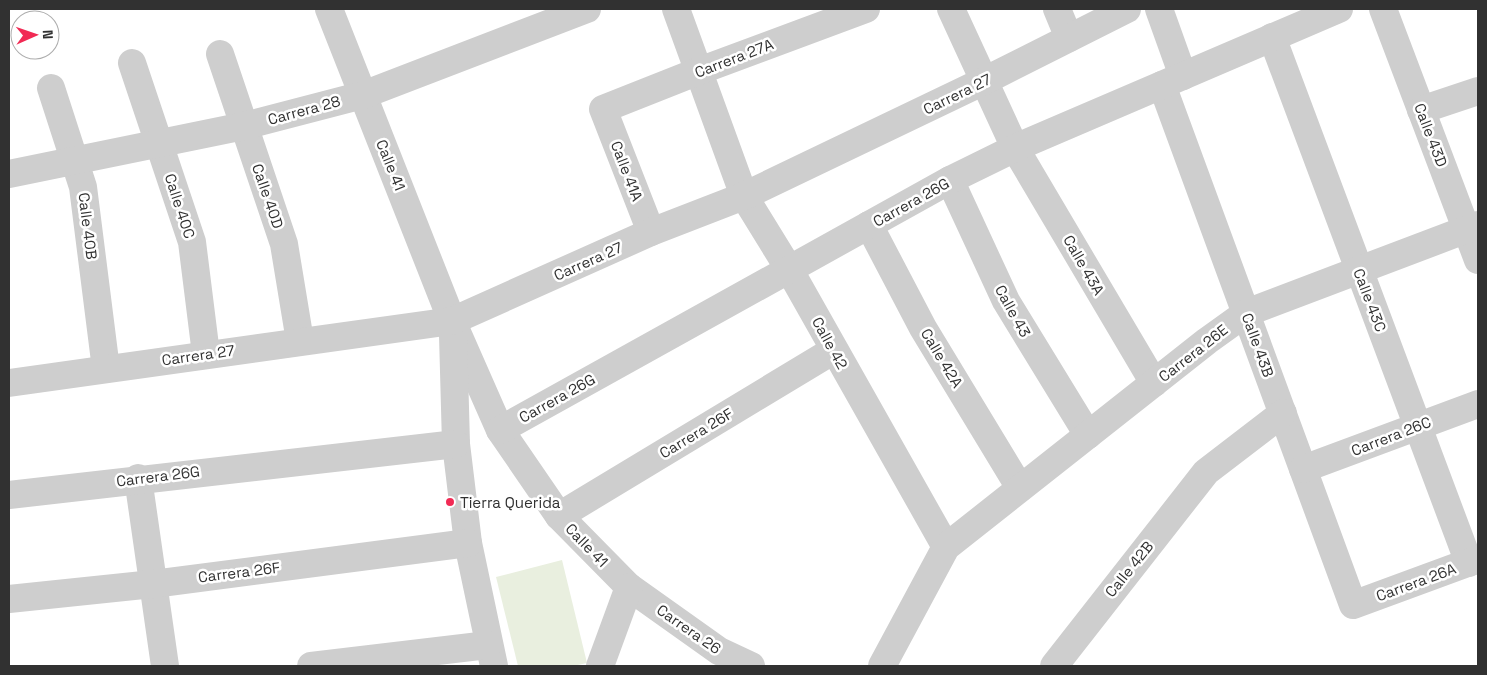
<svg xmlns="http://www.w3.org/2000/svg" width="1487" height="675" font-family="'Space Grotesk',sans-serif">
	<rect width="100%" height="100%" fill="#fff"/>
	<polygon fill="#e9efdf" points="562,560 587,663 573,666 518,666 496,577"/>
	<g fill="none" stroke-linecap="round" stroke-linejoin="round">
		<g stroke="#cecece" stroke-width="28">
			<polyline points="329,9 452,321 500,430 559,516 629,587 719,651 751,666"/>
			<polyline points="676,9 744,196 789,269 946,547"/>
			<polyline points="951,9 1015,148 1154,383"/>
			<polyline points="1057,9 1069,38"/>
			<polyline points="1159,9 1183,76"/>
			<polyline points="1383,9 1478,260"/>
			<polyline points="1272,37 1469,563"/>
			<polyline points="220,54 284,244 300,341"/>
			<polyline points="132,63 192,242 206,354"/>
			<polyline points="1162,85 1353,605 1478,559"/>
			<polyline points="51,88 83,187 106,369"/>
			<polyline points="1421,110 1478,91"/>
			<polyline points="9,174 244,126 363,95 587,9"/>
			<polyline points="950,180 1006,301 1088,435"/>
			<polyline points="869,225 923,328 1020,488"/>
			<polyline points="651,232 603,109 699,71 866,9"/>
			<polyline points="453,335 456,444 468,543 494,666"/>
			<polyline points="9,383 452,321 651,232 744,196 984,81 1127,9"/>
			<polyline points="500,430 950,180 1015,148 1339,9"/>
			<polyline points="1303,469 1478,404"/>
			<polyline points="138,478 165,666"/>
			<polyline points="9,495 456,444"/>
			<polyline points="559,516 834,350"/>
			<polyline points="9,599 153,584 468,543"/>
			<polyline points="311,666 488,645"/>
			<polyline points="600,666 629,587"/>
			<polyline points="882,666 946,547 1207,341 1246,313 1478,225"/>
			<polyline points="1054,666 1206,472 1283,413"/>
		</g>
	</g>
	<circle fill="#f12a54" stroke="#fff" stroke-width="2" cx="450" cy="502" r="5"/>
	<g text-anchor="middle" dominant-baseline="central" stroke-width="5" stroke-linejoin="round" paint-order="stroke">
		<g font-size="15" fill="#313131" stroke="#fff">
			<text transform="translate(734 58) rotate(-21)">Carrera 27A</text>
			<text transform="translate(957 94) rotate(-26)">Carrera 27</text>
			<text transform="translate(304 110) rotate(-15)">Carrera 28</text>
			<text transform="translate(1431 135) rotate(69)">Calle 43D</text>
			<text transform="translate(391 165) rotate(68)">Calle 41</text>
			<text transform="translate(627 171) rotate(69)">Calle 41A</text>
			<text transform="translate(268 196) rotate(71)">Calle 40D</text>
			<text transform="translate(911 202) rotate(-29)">Carrera 26G</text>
			<text transform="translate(180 206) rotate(72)">Calle 40C</text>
			<text transform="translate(88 226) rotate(83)">Calle 40B</text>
			<text transform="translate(588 261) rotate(-24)">Carrera 27</text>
			<text transform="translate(1084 265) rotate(60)">Calle 43A</text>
			<text transform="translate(1370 300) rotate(69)">Calle 43C</text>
			<text transform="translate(1013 311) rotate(61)">Calle 43</text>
			<text transform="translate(830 343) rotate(61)">Calle 42</text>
			<text transform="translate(1258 345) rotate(70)">Calle 43B</text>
			<text transform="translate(1193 353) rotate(-38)">Carrera 26E</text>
			<text transform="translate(198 355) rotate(-8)">Carrera 27</text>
			<text transform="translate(942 358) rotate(59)">Calle 42A</text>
			<text transform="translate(557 398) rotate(-29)">Carrera 26G</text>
			<text transform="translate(696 433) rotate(-31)">Carrera 26F</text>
			<text transform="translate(1391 436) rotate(-21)">Carrera 26C</text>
			<text transform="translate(158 476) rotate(-7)">Carrera 26G</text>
			<text transform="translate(587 545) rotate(46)">Calle 41</text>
			<text transform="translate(1129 569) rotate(-51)">Calle 42B</text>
			<text transform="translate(239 572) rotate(-7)">Carrera 26F</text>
			<text transform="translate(1416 582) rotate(-20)">Carrera 26A</text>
			<text transform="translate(689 629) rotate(35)">Carrera 26</text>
		</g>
		<g font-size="15" fill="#313131" stroke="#fff" text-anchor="start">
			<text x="460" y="502">Tierra Querida</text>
		</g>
	</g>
	<rect width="1487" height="675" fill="none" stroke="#313131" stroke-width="20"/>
	<g transform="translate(35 35) rotate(88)"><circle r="24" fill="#ffffff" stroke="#adadad"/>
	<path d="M0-4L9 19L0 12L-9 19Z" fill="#f12a54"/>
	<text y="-8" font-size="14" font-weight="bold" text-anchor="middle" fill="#313131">N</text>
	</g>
</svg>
